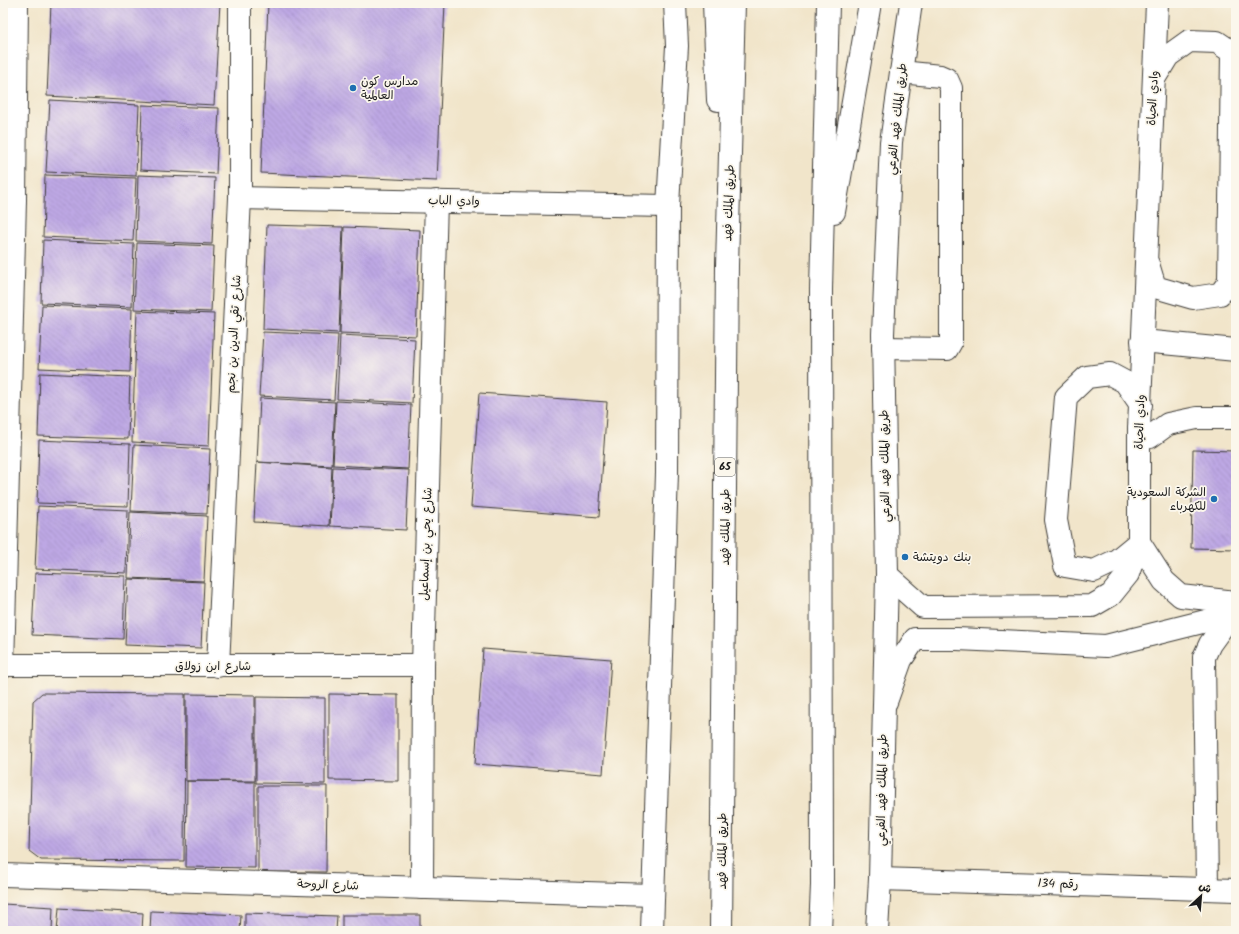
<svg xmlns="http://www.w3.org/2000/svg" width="1239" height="934" font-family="Kalam,'Playpen Sans Arabic',sans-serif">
	<defs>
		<pattern id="building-back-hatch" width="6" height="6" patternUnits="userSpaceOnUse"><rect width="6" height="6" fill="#bda7e4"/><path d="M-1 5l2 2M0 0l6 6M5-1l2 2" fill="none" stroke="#a28fc3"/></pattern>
	</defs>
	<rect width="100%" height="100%" fill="#fbf7ec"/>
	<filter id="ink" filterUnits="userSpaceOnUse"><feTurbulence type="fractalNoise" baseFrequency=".025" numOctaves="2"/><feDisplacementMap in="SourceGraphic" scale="8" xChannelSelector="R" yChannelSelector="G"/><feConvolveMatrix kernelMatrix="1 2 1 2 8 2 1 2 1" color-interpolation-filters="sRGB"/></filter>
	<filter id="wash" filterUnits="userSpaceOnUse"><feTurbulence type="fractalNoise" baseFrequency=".012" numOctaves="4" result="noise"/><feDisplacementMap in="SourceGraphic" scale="16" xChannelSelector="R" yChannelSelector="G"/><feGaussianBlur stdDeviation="0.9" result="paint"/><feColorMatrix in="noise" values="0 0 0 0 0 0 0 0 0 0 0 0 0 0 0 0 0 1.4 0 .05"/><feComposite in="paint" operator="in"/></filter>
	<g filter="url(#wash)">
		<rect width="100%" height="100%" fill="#f1e5ca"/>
		<g id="blocks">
			<g fill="url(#building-back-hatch)">
				<polygon points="51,3 220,3 214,105 47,96"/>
				<polygon points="268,3 445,3 437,181 261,173"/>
				<polygon points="50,100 139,105 136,176 46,172"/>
				<polygon points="142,105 219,108 216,174 140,170"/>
				<polygon points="45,175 136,178 133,241 43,237"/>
				<polygon points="138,175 215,178 212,244 136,241"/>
				<polygon points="267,225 343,227 339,333 263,329"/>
				<polygon points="344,227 420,230 416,336 340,333"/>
				<polygon points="43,240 134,244 132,307 41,303"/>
				<polygon points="137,243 214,246 211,312 134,309"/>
				<polygon points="42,305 132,309 130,372 39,368"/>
				<polygon points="137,311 214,314 209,446 132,442"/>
				<polygon points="263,332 338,335 334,400 259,396"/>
				<polygon points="340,335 415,339 412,403 337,399"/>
				<polygon points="40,373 130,377 128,439 38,436"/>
				<polygon points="479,393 607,402 599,517 471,507"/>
				<polygon points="260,398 335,402 332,466 257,462"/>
				<polygon points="336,401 411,405 408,469 333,465"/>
				<polygon points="39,440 130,444 128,506 37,503"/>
				<polygon points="134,445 210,449 207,514 131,511"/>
				<polygon points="1193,450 1236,451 1236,549 1191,548"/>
				<polygon points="257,462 332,467 329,526 254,522"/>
				<polygon points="333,467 409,470 406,530 330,526"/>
				<polygon points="38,506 128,510 126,573 35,569"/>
				<polygon points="130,512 207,516 204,581 128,578"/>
				<polygon points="35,573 125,576 123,639 32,635"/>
				<polygon points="128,579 204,582 201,648 125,645"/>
				<polygon points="483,649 611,659 603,774 475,764"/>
				<polygon points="42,693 185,694 184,861 41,860 29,851 33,701"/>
				<polygon points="186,694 255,695 255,781 186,781"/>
				<polygon points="329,694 398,695 398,781 329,780"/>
				<polygon points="256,697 325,698 325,784 256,783"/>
				<polygon points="187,781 255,782 255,868 186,867"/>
				<polygon points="258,786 327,786 326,872 258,872"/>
				<polygon points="3,904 53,907 52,931 3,931"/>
				<polygon points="59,908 143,913 142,931 57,931"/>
				<polygon points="151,911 241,915 240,931 150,931"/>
				<polygon points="245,913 337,916 336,931 245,931"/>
				<rect x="342" y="915" width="78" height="16"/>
			</g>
		</g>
	</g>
	<g filter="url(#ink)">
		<use href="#blocks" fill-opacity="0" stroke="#3c3a36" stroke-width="1"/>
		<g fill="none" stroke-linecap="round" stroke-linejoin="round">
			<defs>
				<g id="minor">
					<polyline points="240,198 668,206"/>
					<polyline points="1148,264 1155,287 1193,298 1220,294 1229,282 1232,52 1217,42 1189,41 1168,56 1154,79"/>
					<polyline points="1142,341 1236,350"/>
					<polyline points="883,348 947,349 951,342 951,88 947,79 940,76 901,72"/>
					<polyline points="1141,405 1125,382 1110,374 1087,377 1066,397 1056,520 1065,566 1094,571 1117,560 1139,542 1164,581 1181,596 1236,602"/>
					<polyline points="1139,429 1150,437 1168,424 1197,418 1236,418"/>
					<polyline points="887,575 923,607 1092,606 1111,595 1128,574 1139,542 1139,429 1157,3"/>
					<polyline points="3,665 423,665"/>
					<polyline points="218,666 240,198 240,3"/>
					<polyline points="3,667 15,200 17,3"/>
					<polyline points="886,702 901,660 915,639 957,639 1106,646 1206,621 1236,619"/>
					<polyline points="3,875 653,895"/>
					<polyline points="880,879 1236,890"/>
					<polyline points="422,888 423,665 436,201"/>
					<polyline points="1207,888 1204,657 1210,644 1228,619"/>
				</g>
				<g id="major">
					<polyline points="652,931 667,473 668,206 677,46 675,3"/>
					<polyline points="877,931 880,879 887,575 883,334 891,142 911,3"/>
				</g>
				<g id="highway">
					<polyline points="714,3 718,100"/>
					<polyline points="834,212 870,3"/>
					<polyline points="721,931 727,266 734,3"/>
					<polyline points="820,931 822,885 821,290 828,3"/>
				</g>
			</defs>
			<use href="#minor" stroke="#3c3a36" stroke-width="24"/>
			<use href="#major" stroke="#3c3a36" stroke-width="24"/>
			<use href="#highway" stroke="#3c3a36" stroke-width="24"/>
			<use href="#minor" stroke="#fff" stroke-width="22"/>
			<use href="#major" stroke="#fff" stroke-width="22"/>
			<use href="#highway" stroke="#fff" stroke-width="22"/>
		</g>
	</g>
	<g fill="#1f6fb2" stroke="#fbf7ec" stroke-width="1.5">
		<circle cx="353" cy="88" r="4"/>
		<circle cx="1214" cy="499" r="4"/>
		<circle cx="905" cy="557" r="4"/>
	</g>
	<g text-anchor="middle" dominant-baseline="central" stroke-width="3.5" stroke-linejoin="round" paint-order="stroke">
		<rect fill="#fbf7ec" stroke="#5f5e5a" stroke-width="1" x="715" y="458" width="20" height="18" rx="3"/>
		<g font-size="11" font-weight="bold" fill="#1c1c1c">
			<text x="725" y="467">65</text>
		</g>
		<g font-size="12" fill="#1c1c1c" stroke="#fbf7ec" text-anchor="start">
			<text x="361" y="81">مدارس كون<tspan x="361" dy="14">العالمية</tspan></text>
			<text x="1206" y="492" text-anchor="end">الشركة السعودية<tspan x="1206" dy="14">للكهرباء</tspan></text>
			<text x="913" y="557">بنك دويتشة</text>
		</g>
		<g font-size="12" fill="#1c1c1c" stroke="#fbf7ec">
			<text transform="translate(1153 98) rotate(-87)">وادي الحياة</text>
			<text transform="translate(897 119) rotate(-84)">طريق الملك فهد الفرعي</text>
			<text transform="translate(454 201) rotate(1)">وادي الباب</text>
			<text transform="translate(729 203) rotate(-88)">طريق الملك فهد</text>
			<text transform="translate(234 334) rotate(-87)">شارع تقي الدين بن نجم</text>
			<text transform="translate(1140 422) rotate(-88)">وادي الحياة</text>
			<text transform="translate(885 466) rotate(-91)">طريق الملك فهد الفرعي</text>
			<text transform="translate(725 527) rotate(-90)">طريق الملك فهد</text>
			<text transform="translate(426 544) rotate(-88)">شارع يحي بن إسماعيل</text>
			<text x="213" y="666">شارع ابن زولاق</text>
			<text transform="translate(882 790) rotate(-89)">طريق الملك فهد الفرعي</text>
			<text transform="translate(722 851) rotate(-90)">طريق الملك فهد</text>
			<text transform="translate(1058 884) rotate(2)">رقم 134</text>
			<text transform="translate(328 885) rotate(2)">شارع الروحة</text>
		</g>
	</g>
	<rect width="1239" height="934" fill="none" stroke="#fbf7ec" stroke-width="16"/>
	<g transform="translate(1201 896) rotate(26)" stroke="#fbf7ec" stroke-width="3" paint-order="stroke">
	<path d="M0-3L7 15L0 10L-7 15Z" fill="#1c1c1c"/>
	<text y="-6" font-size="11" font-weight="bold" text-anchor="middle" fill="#1c1c1c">ش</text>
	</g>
</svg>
